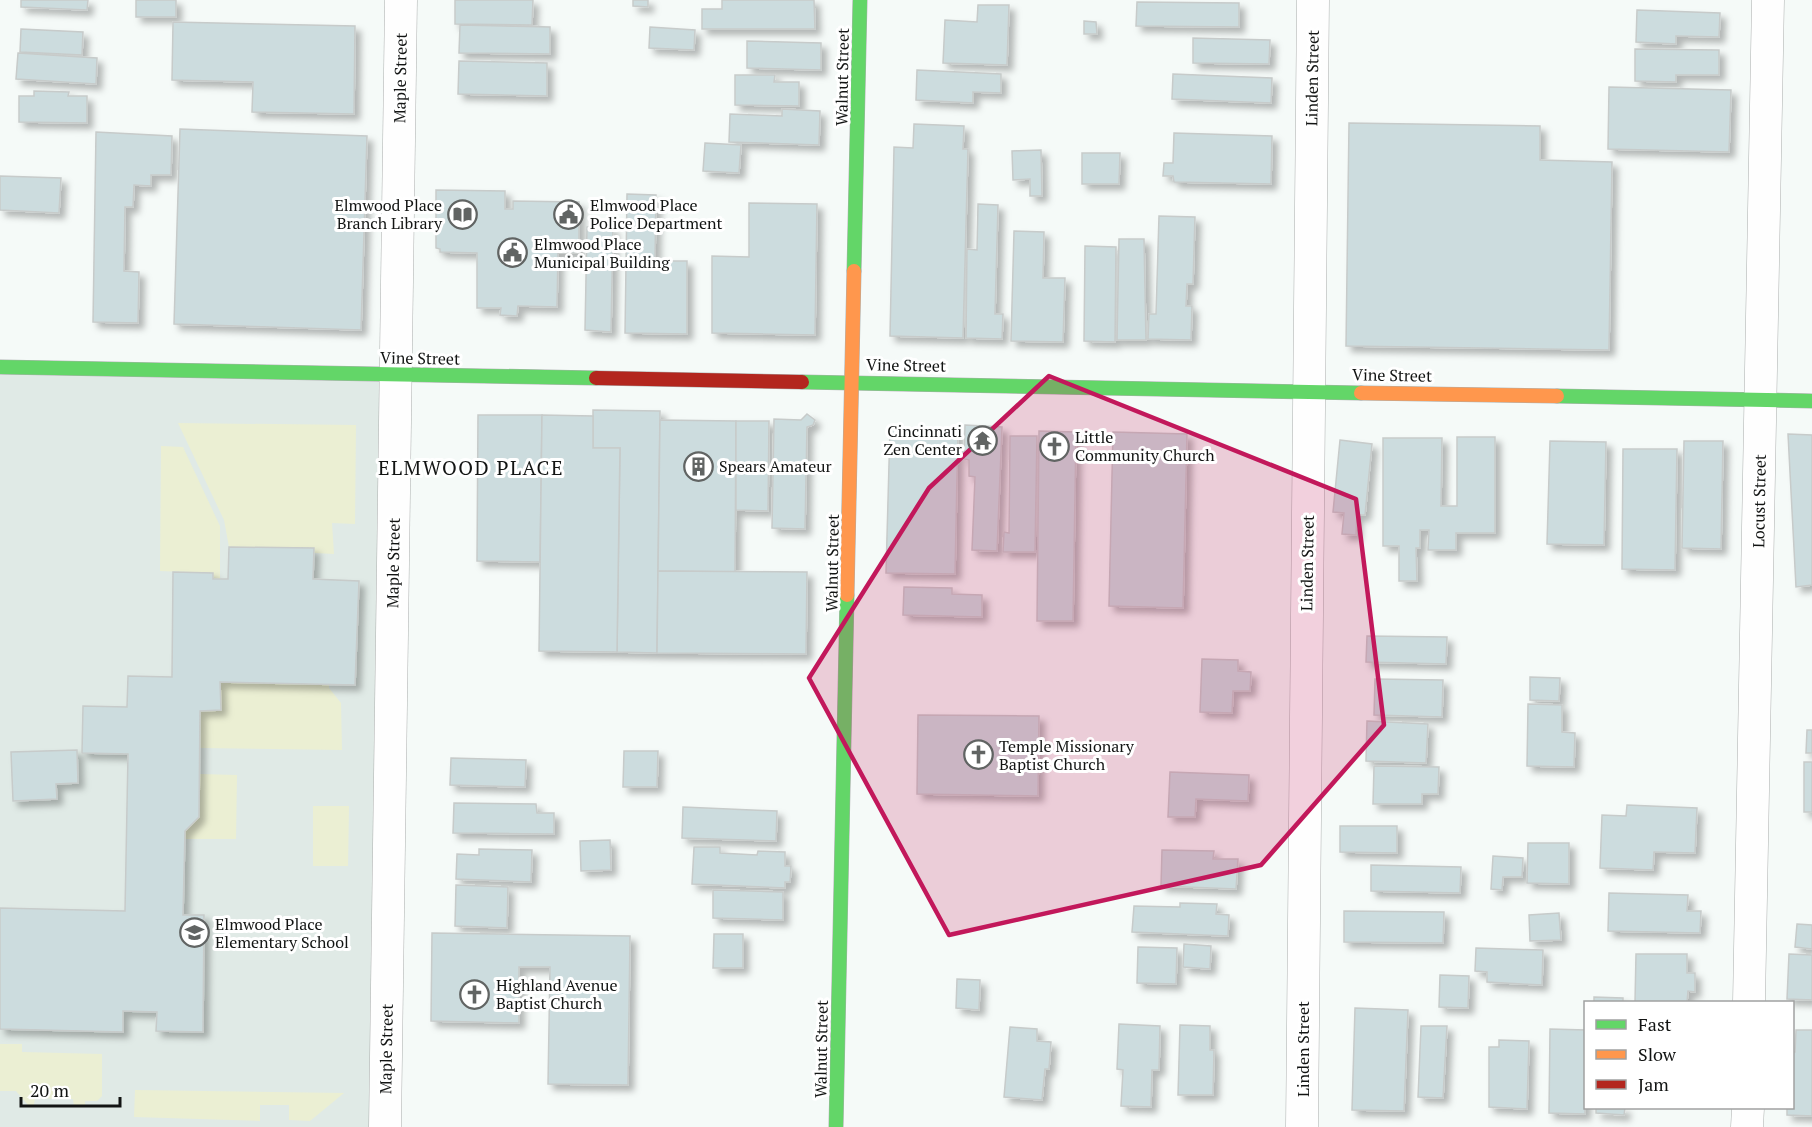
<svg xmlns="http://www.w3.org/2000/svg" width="1812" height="1127" font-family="'PT Serif',serif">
	<defs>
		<filter id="shadow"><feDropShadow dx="5.5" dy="5.5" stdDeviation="3" flood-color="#0004"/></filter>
	</defs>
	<rect width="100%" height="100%" fill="#f5faf8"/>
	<polygon fill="#e0eae6" points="0,367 396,374 385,1127 0,1127"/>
	<g fill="#ebefd3">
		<polygon points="178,423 356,425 355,524 332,523 334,554 314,553 314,548 229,547 224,520"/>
		<polygon points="161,446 183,447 220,526 220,579 213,579 212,573 160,571"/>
		<polygon points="220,682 329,684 329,688 341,703 342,750 200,748 200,711 221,710"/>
		<polygon points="200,774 237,775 236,839 185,839 185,831 199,817"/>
		<polygon points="313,806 349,806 348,866 313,866"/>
		<polygon points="0,1044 22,1044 22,1052 102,1054 102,1096 97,1101 85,1101 85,1107 74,1107 73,1099 35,1098 34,1105 28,1105 16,1091 0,1091"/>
		<polygon points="135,1090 344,1093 310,1121 289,1120 289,1105 260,1105 260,1121 134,1117"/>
	</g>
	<g fill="#ccdcde" stroke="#c7cbca" stroke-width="1.5" filter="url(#shadow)">
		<polygon points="21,0 88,0 87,10 21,7"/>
		<rect x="136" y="0" width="40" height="17"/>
		<polygon points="455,0 533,0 532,25 455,24"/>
		<polygon points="633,0 648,0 648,7 633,6"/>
		<polygon points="722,0 814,0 815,29 702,29 702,9 722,9"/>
		<polygon points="1137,2 1239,3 1239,27 1136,26"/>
		<polygon points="978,5 1009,5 1007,65 943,63 945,20 977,22"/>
		<polygon points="1637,10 1720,13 1719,37 1676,36 1676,44 1636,42"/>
		<polygon points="1084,21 1096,22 1097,34 1084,34"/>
		<polygon points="173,22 355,26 354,114 252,112 253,82 172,80"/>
		<polygon points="460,25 550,27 550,54 459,53"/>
		<polygon points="650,27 695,30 694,50 649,48"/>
		<polygon points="21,29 83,32 82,55 20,52"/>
		<polygon points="1193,38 1270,40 1269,64 1193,63"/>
		<polygon points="747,41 821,43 821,70 747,68"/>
		<polygon points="1635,49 1719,50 1719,75 1676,75 1676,82 1635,81"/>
		<polygon points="18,53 97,58 96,84 16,79"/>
		<polygon points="459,61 547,63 547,96 458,94"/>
		<polygon points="917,70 1001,74 1001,93 973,92 973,103 916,100"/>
		<polygon points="1173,74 1272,78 1271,103 1172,99"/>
		<polygon points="735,75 775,75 774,82 799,82 799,106 735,105"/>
		<polygon points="1609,87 1731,90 1729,152 1608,149"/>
		<polygon points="34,91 69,92 68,96 87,96 87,123 19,122 19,96 34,96"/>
		<polygon points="782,109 820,111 819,145 729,142 730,114 782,116"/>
		<polygon points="1349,123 1540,126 1540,160 1612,162 1609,350 1346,346"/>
		<polygon points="914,124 964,126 963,149 968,149 963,338 890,336 894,147 913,148"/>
		<polygon points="180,129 367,136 361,330 174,324"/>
		<polygon points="96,132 172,136 171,175 151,175 151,186 134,185 133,207 125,207 124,271 139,272 138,323 93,322"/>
		<polygon points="1174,133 1272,136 1271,184 1174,182 1173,176 1163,176 1164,163 1173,163"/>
		<polygon points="705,143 741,145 739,173 703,171"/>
		<polygon points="1041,150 1042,196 1030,196 1030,179 1013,180 1012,151"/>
		<polygon points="1082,153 1120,153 1119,184 1082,184"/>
		<polygon points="0,176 61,178 59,213 0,210"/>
		<polygon points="436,190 505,191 505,209 513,209 513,201 579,202 579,253 558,253 557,307 518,306 517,316 500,315 501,308 477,308 477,253 440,252 440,249 436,248"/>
		<polygon points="627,194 656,195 655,261 687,261 687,334 625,333"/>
		<polygon points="749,203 817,204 815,335 712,333 712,256 749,257"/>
		<polygon points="978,204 998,205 995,314 1003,314 1002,339 966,338 967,249 977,250"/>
		<polygon points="1159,216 1195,217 1193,284 1187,284 1186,306 1192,306 1191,340 1148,339 1149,314 1156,314"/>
		<polygon points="587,227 613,228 611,332 585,330"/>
		<polygon points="1014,231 1044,232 1043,278 1065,278 1063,342 1011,341"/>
		<polygon points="1119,239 1144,239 1146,340 1117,340"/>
		<polygon points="1085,246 1116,247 1115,342 1084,341"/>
		<polygon points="593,410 660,411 657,653 617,652 620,448 593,448"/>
		<polygon points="807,414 815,420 813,425 807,427 805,529 772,528 774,419 801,420"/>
		<polygon points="478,415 542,415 540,562 477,561"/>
		<polygon points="542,415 593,416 593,448 620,448 617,652 539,651"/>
		<polygon points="660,420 736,421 735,572 658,571"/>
		<polygon points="736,421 769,421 768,511 736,510"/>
		<polygon points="965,425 1002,427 997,551 972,550 975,477 969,476 969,460 964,459"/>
		<polygon points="890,428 958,430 955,574 886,573"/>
		<polygon points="1039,431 1076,432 1073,621 1037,621"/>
		<polygon points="1113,432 1187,434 1183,608 1109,606"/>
		<polygon points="1788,434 1812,435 1812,585 1796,587"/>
		<polygon points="1010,436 1037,436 1035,552 1003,552 1004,532 1009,533"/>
		<polygon points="1457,437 1495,437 1495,533 1456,533 1456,550 1428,550 1429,530 1420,530 1420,548 1416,548 1417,581 1399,581 1399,546 1383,546 1383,438 1442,438 1441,506 1457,506"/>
		<polygon points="1340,440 1372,444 1365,515 1357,515 1356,535 1342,534 1344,513 1333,512"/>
		<polygon points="1550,441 1606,442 1604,545 1547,544"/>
		<polygon points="1684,441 1723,441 1721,549 1682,548"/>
		<polygon points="1623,449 1677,449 1675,570 1622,569"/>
		<polygon points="229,547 314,548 313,579 359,581 355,685 220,682 221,710 200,711 199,817 185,831 183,915 204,915 203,1032 156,1031 157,1012 123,1011 123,1032 0,1029 0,908 125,911 128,754 82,753 83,706 127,707 128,676 172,677 173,572 213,573 213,579 228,579"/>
		<polygon points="658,571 807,572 806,654 657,653"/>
		<polygon points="904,587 952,588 952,594 982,595 982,617 903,615"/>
		<polygon points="1367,636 1447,637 1446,664 1366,662"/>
		<polygon points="1202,659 1238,660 1238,671 1251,672 1250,691 1233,691 1232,713 1200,712"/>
		<polygon points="1530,677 1560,678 1559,701 1530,700"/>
		<polygon points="1375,679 1443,680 1442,717 1374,715"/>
		<polygon points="1528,704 1562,705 1562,732 1575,733 1574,767 1527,766"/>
		<polygon points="918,715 1039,716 1038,796 917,794"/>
		<polygon points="1367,721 1428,724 1426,763 1366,761"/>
		<polygon points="1807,730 1812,730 1812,753 1806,753"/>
		<polygon points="77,750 78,783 56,784 57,799 13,801 11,752"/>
		<polygon points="624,751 658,751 657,787 623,787"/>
		<polygon points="451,758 526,760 525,787 450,785"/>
		<rect x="1804" y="762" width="8" height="50"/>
		<polygon points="1374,766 1439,767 1438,794 1422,794 1422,804 1373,804"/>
		<polygon points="1170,772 1249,775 1248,801 1196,799 1195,817 1168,817"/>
		<polygon points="454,803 536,804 537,813 554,813 554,834 453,833"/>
		<polygon points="1627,805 1697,808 1695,853 1654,852 1653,870 1600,868 1602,815 1626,816"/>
		<polygon points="683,807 777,811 776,841 682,838"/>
		<polygon points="1340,826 1397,826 1397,853 1340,852"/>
		<polygon points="610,840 611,870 581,871 580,841"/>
		<polygon points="1528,843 1569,843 1569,884 1527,883"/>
		<polygon points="694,847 720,847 720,853 757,855 758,851 785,852 785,866 791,866 790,882 785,882 785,888 692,884"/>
		<polygon points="479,849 532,850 531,882 456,879 457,854 479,855"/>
		<polygon points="1162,850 1214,851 1213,859 1238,859 1236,889 1161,886"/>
		<polygon points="1493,856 1523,858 1522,877 1503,877 1502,890 1491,889"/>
		<polygon points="1371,865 1461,867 1460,893 1371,891"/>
		<polygon points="456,885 508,887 507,928 455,926"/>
		<polygon points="713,890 783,892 783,920 713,918"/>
		<polygon points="1609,893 1688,895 1687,911 1701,911 1700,933 1608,931"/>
		<polygon points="1180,903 1217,904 1216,914 1229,915 1228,936 1132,932 1134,906 1180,907"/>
		<polygon points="1344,911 1444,912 1443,943 1344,942"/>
		<polygon points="1559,913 1561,940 1530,941 1529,915"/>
		<polygon points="1797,924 1812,925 1812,949 1795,947"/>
		<polygon points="432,933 630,936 628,1085 548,1084 550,967 519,967 519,1023 431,1021"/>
		<polygon points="714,934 743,934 743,968 713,968"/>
		<polygon points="1184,944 1211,946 1210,969 1183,967"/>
		<polygon points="1138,947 1177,948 1176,984 1137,983"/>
		<polygon points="1476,948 1543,950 1542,985 1487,982 1487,972 1475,971"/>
		<polygon points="1636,954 1687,954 1687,973 1695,973 1695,992 1688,991 1687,1002 1635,1002"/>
		<polygon points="1789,954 1812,955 1812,1000 1787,999"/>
		<polygon points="1440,975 1469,976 1468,1008 1439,1007"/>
		<polygon points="957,979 980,980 979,1010 956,1008"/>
		<polygon points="1594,997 1623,998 1623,1002 1594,1002"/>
		<polygon points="1355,1008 1408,1010 1404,1111 1352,1110"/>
		<polygon points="1119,1024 1160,1026 1159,1070 1152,1070 1151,1107 1121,1106 1123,1070 1117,1069"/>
		<polygon points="1180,1025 1210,1026 1210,1050 1214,1050 1213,1095 1178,1095"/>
		<polygon points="1421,1026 1447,1026 1443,1098 1418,1097"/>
		<polygon points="1010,1027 1037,1029 1037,1041 1051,1042 1049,1069 1045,1069 1042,1100 1004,1097"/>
		<polygon points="1550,1029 1586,1030 1585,1114 1549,1113"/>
		<polygon points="1796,1030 1812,1030 1812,1116 1787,1115 1787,1108 1792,1108 1792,1052 1795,1052"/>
		<polygon points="1499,1040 1529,1041 1527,1109 1489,1107 1489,1047 1499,1047"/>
		<polygon points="1596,1108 1625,1108 1624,1115 1596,1113"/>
	</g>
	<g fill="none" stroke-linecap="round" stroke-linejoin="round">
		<defs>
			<g id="street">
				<polyline points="1749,1002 1768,0"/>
				<polyline points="385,1127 401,0"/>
				<polyline points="1302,1127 1313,0"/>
				<polyline points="1747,1127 1748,1108"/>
			</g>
			<g id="fast">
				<polyline points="854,271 860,0"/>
				<polyline points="0,367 596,378"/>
				<polyline points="802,382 1361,393"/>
				<polyline points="1557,396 1812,401"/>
				<polyline points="836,1127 847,595"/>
			</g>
			<g id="slow">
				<polyline points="1361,393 1557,396"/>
				<polyline points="847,595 854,271"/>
			</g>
			<polyline id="jam" points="596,378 802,382"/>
		</defs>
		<use href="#street" stroke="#acafae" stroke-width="33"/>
		<use href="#fast" stroke="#acafae" stroke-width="15"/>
		<use href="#slow" stroke="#acafae" stroke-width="15"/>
		<use href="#jam" stroke="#acafae" stroke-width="15"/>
		<use href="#street" stroke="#fefefe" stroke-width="32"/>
		<use href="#fast" stroke="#63d668" stroke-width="14"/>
		<use href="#slow" stroke="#ff974d" stroke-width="14"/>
		<use href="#jam" stroke="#b3261e" stroke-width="14"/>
	</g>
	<path fill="#c2185b" fill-opacity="0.2" stroke="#c2185b" stroke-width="4.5" stroke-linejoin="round" d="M1049,376L1356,499L1384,725L1261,865L949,935L809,678L929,488Z"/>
	<defs>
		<symbol id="library-ring" viewBox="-11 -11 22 22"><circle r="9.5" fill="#fff" stroke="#616463" stroke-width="1.5"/><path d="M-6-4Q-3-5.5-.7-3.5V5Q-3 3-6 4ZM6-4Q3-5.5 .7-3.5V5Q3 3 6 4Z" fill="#616463"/></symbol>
		<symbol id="civic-ring" viewBox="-11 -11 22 22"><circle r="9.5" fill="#fff" stroke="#616463" stroke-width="1.5"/><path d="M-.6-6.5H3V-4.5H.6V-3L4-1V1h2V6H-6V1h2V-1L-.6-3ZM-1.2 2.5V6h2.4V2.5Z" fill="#616463"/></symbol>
		<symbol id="temple-ring" viewBox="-11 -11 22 22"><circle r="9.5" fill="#fff" stroke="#616463" stroke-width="1.5"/><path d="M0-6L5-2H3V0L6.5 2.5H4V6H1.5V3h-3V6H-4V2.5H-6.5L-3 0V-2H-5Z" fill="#616463"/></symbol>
		<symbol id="church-ring" viewBox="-11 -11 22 22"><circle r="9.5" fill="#fff" stroke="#616463" stroke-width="1.5"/><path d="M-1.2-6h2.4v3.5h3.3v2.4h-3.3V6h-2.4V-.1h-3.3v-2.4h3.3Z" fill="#616463"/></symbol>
		<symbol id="building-ring" viewBox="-11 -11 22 22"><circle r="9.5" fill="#fff" stroke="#616463" stroke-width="1.5"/><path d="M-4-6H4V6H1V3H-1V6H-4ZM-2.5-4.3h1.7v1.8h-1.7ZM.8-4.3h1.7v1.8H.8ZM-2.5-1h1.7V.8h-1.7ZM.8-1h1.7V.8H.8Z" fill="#616463"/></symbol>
		<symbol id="school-ring" viewBox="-11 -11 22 22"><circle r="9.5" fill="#fff" stroke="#616463" stroke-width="1.5"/><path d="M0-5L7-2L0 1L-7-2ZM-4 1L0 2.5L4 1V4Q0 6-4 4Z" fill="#616463"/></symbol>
	</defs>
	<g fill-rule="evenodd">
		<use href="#library-ring" x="446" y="198" width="33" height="33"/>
		<use href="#civic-ring" x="552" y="198" width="33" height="33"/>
		<use href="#civic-ring" x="496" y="236" width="33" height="33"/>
		<use href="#temple-ring" x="966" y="424" width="33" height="33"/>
		<use href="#church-ring" x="1038" y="430" width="33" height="33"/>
		<use href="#building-ring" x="682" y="450" width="33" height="33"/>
		<use href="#church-ring" x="962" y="738" width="33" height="33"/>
		<use href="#school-ring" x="178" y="916" width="33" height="33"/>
		<use href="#church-ring" x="458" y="978" width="33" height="33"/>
	</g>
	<g text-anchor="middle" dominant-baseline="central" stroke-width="6" stroke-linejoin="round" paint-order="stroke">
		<g font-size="16" fill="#121413" stroke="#fff">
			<text transform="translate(842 77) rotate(-89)">Walnut Street</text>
			<text transform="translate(400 78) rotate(-89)">Maple Street</text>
			<text transform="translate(1312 78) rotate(-89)">Linden Street</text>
			<text transform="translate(420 358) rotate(1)">Vine Street</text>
			<text transform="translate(906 365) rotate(1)">Vine Street</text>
			<text transform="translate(1392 375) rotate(1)">Vine Street</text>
			<text transform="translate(1759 501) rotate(-89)">Locust Street</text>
			<text transform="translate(393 563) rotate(-89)">Maple Street</text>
			<text transform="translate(832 563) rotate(-89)">Walnut Street</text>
			<text transform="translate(1307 563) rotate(-89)">Linden Street</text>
			<text transform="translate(386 1049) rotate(-89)">Maple Street</text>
			<text transform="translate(821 1049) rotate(-89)">Walnut Street</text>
			<text transform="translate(1303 1049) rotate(-90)">Linden Street</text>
		</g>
		<g font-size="16" fill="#121413" stroke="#fff" text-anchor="start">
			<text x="442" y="205" text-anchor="end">Elmwood Place<tspan x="442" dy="18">Branch Library</tspan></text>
			<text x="590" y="205">Elmwood Place<tspan x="590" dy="18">Police Department</tspan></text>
			<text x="534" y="244">Elmwood Place<tspan x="534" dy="18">Municipal Building</tspan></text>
			<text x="962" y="431" text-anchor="end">Cincinnati<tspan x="962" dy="18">Zen Center</tspan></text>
			<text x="1075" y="437">Little<tspan x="1075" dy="18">Community Church</tspan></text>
			<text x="719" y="466">Spears Amateur</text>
			<text x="999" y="746">Temple Missionary<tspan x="999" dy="18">Baptist Church</tspan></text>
			<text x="215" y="924">Elmwood Place<tspan x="215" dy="18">Elementary School</tspan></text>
			<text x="496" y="985">Highland Avenue<tspan x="496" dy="18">Baptist Church</tspan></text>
		</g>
		<g font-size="20" letter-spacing="1.5" fill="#121413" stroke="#fff">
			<text x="471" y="467">ELMWOOD PLACE</text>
		</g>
	</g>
	<rect x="1584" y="1001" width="210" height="108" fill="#ffffff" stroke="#a0a1a1" stroke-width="1.5"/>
	<rect x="1596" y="1020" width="30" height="9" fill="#63d668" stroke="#a0a1a1" stroke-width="1.5"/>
	<text x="1638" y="1031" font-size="18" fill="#121413">Fast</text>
	<rect x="1596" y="1050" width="30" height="9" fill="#ff974d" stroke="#a0a1a1" stroke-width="1.5"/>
	<text x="1638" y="1061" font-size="18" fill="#121413">Slow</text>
	<rect x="1596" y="1080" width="30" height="9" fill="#b3261e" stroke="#a0a1a1" stroke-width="1.5"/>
	<text x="1638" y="1091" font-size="18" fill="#121413">Jam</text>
	<path d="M21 1097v9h99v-9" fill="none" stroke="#121413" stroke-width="3"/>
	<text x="30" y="1097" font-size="18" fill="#121413" stroke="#ffffff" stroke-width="4.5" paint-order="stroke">20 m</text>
</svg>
